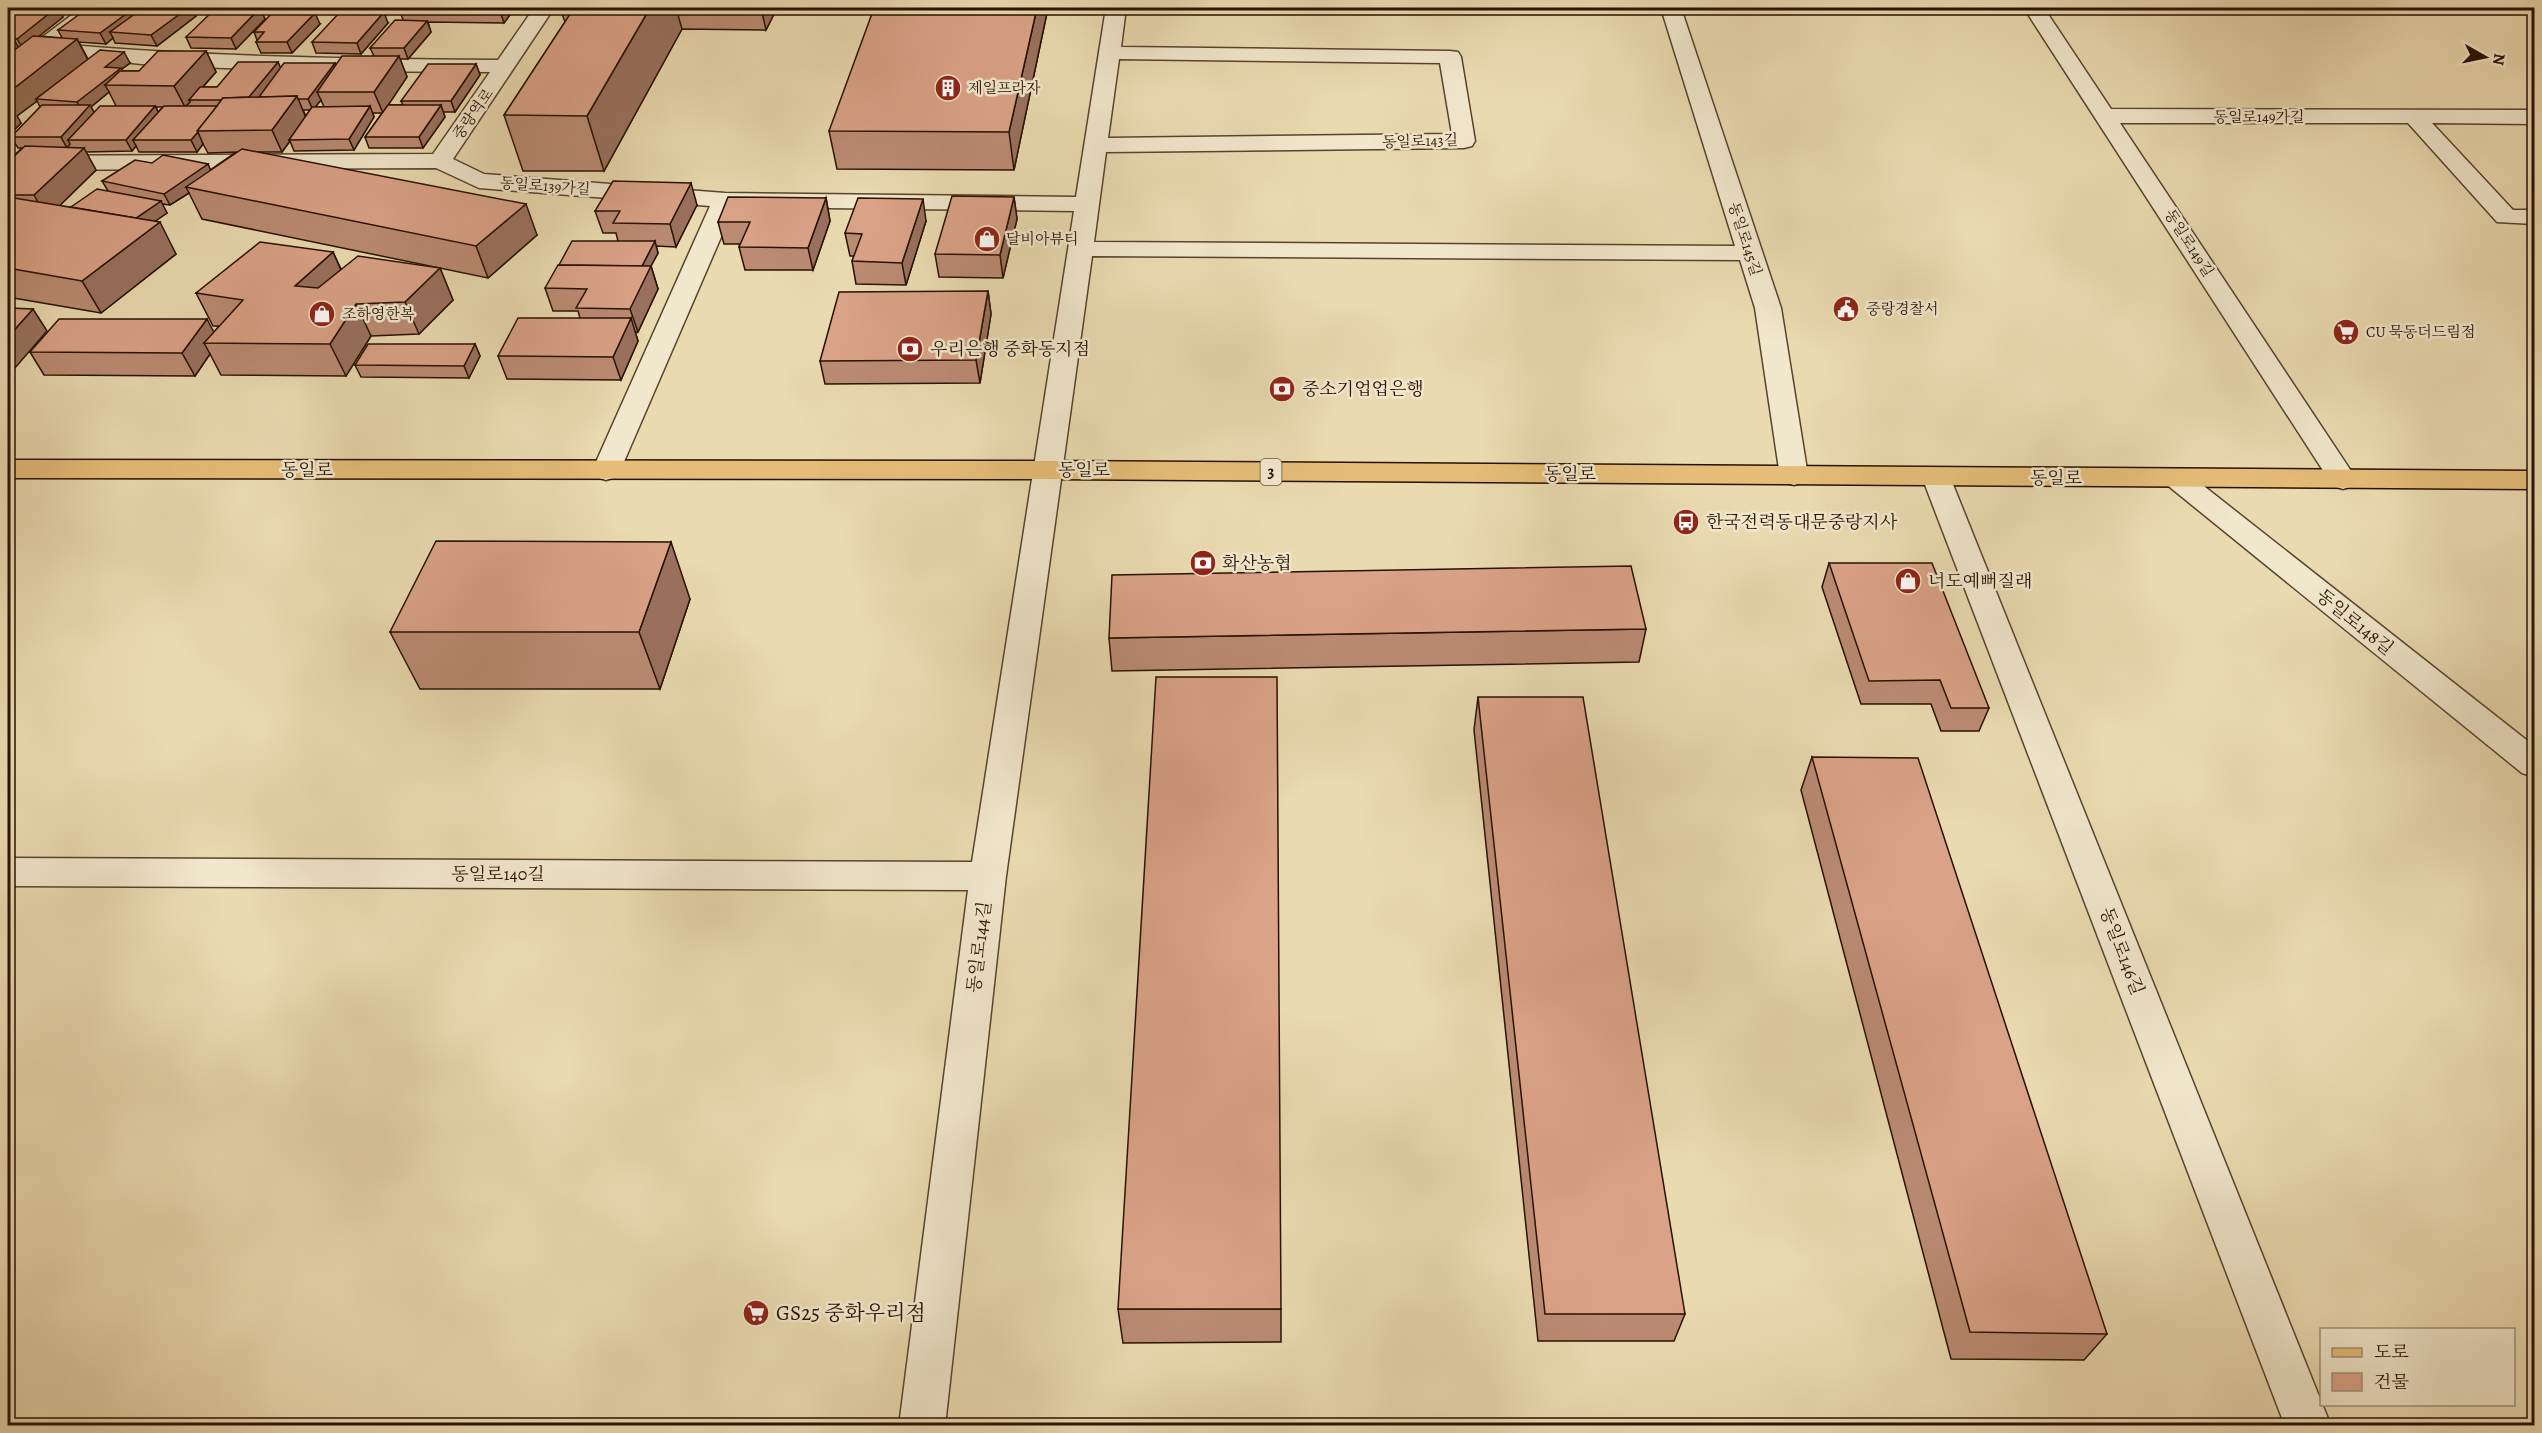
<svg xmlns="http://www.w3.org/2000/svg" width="2542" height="1433" font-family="Alegreya,'Noto Serif KR',serif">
	<rect width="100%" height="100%" fill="#eadab0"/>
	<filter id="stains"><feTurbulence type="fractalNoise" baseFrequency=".00333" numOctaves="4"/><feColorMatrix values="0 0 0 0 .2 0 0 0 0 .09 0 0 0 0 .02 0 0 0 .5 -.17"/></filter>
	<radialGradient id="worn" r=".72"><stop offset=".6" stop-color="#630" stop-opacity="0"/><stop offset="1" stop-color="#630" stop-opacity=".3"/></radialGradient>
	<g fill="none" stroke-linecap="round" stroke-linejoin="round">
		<defs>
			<g id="minor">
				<path d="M81,8H103L58,44C205,57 351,59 498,60L534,8H554L453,159L484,174L725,193L1076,197L1106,8H1126L1121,47L1450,51L1458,52L1461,57L1475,141L1472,146L1464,148L1106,152L1094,242L1735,246L1661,8H1681L1781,308L1808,476L1804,482L1794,485L1784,482L1780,476L1755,308L1740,260L1092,256L1006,876L945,1426H899L968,890L8,886V858L972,862L1074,211L734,207L620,471L616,477L606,480L596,477L592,471L710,206L479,188L436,168L8,170V156L433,154L490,72L315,71L162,66L32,53L28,49L32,45ZM1119,59L1440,63L1452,134L1108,138Z"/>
				<polygon points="2024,8 2044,8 2111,109 2534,110 2534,124 2432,123 2513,210 2534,210 2534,224 2497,222 2408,123 2120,123 2357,480 2353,486 2343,489 2333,486"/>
				<polygon points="1936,468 1946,471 1950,477 2331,1426 2285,1426 1922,477 1926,471"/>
				<polygon points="2176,469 2186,472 2534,746 2534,777 2522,773 2166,484 2162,478 2166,472"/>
			</g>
			<polygon id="major" points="8,460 1048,461 2534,471 2534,489 1048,479 8,478"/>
		</defs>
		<use href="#minor" stroke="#58432c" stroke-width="3"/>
		<use href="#major" stroke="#271100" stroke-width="3"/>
		<use href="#minor" fill="#f1e7cc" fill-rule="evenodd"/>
		<use href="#major" fill="#e5bd78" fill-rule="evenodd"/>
	</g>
	<g fill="#bb8b74" stroke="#271100" stroke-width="1.5" fill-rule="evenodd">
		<path d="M24,8H82L76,12H61L63,17L39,36L62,38L58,30L143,8H191L196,16L157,46L115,43L113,38L106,44L79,42L88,59L130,63L122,69V71H139L206,51L216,72L203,87H217L278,62L280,68L336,65L374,56L370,48L403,20L399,8H370H515L504,23L428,22L431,32L408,59H400L407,77L388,105H403L401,101L476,64L480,75L455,112H443L445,117L423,148H369L365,137L382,113H373L374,117L354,150L294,151L290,141L282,152H258L537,235L488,278L202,219L189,193L170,205L162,204L167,213L155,221L176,254L101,313L8,297V159H10L22,148H18L11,137L40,107L37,101L17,116L21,123L8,136V12L24,13L26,11ZM109,92L116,106L94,112L91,107ZM321,100L324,107H315ZM156,107H163L158,112ZM303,110H310L306,116ZM203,144L208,153L236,152L210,170L208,164L152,163L102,181L108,191L71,207L59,206L96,170L86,152L132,151L136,146L139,152H197Z"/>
		<polygon points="260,8 265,19 236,49 191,48 186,37"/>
		<polygon points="560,8 777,8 766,30 682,29 604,171 523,171 504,115 565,22"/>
		<polygon points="1048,8 1014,170 837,169 829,131"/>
		<polygon points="388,23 361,54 316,53 312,42"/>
		<polygon points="320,24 292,53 261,53 256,42 257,40 254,32"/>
		<polygon points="1014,197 1017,219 1003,278 939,277 935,254"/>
		<polygon points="826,198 830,221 813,270 745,270 739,247 740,244 724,244 718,222"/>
		<polygon points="697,205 676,247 656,246 658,253 651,266 658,289 638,332 635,332 638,341 621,380 507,379 498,356 580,318 578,311 553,311 545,288 618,241 616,233 603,233 595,211"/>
		<polygon points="926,221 906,285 856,284 852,261 854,256 850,256 845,233"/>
		<polygon points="333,252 341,269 440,268 453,300 419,334 371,336 346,376 221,375 210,354 195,376 44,375 30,352 214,332 219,326 213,326 196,293"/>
		<polygon points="988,291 991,314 980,383 825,384 820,361"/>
		<polygon points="475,344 480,356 469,378 361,377 355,365"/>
		<polygon points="1829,563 1989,708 1979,731 1941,731 1931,704 1861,704 1822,587"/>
		<polygon points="690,599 660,689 420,689 390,632"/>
		<polygon points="1646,629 1639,662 1112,671 1109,638"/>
		<polygon points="1478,697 1685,1314 1674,1341 1538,1341 1474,730"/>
		<polygon points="1812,757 2107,1334 2084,1360 1951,1359 1801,790"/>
		<polygon points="1118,1309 1281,1309 1281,1342 1123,1343"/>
	</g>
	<g fill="#99715e" stroke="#271100" stroke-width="1.5">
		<polygon points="56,8 58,8 63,17 23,49 17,39"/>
		<polygon points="73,8 82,8 76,12"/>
		<polygon points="134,8 141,8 144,14 110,32 113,38 106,44 100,33"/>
		<polygon points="188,8 191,8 196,16 157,46 151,35"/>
		<polygon points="260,8 265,19 236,49 231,38"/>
		<polygon points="499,8 515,8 504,23"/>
		<polygon points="650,8 676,8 682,29 604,171 587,116"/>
		<polygon points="761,8 777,8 766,30"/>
		<polygon points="1037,8 1048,8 1014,170 1009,132"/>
		<polygon points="384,12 388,23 361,54 357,43"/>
		<polygon points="315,13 320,24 292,53 287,42"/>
		<polygon points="427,21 431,32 408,59 404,48"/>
		<polygon points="9,30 25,60 8,74 8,31"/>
		<polygon points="77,39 88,60 36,99 37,101 17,116 21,123 8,136 8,119 12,115 8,108 8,93"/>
		<polygon points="206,51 216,72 191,100 189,100 190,102 185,107 174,86"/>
		<polygon points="124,52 130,63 122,69 126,79 105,85 109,92 91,107 96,116 68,140 70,144 67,148 61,137 83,113 77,102 105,67"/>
		<polygon points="399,56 407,77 383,113 374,92"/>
		<polygon points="278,62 283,73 262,99 246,100"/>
		<polygon points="335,63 340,74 317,92 321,100 313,110 308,99"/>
		<polygon points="476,64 480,75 455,112 451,101"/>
		<polygon points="297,96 306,118 289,140 290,141 282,152 272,130"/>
		<polygon points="441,105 445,117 423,148 419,137"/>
		<polygon points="155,106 161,117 133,140 136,146 132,151 126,140"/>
		<polygon points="370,106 374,117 354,150 349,139"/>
		<polygon points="198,132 203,144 197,152 191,140"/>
		<polygon points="84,148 96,170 47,218 34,195"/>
		<polygon points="208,164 213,176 186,187 189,193 170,205 164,194"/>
		<polygon points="691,183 697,205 676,247 670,224"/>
		<polygon points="1014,197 1017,219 1003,278 1000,255"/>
		<polygon points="826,198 830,221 813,270 808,248"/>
		<polygon points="923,199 926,221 906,285 902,263"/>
		<polygon points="161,201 167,213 138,233 131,222"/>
		<polygon points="526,204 537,235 488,278 476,246"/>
		<polygon points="160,222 176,254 101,313 82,281"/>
		<polygon points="655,241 658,253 651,266 658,289 638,332 630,309 640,270"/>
		<polygon points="333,252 347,284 311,318 295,286"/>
		<polygon points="440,268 453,300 419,334 405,302"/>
		<polygon points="988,291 991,314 980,383 976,360"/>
		<polygon points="356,304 371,336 346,376 330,344"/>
		<polygon points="33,309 47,331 8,376 8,337"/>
		<polygon points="631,318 638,341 621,380 613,357"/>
		<polygon points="207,319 219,342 204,343 210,354 195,376 182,353"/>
		<polygon points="475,344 480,356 469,378 464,366"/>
		<polygon points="671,542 690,599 660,689 639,632"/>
	</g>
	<g fill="#daa287" stroke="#271100" stroke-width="1.5">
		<polygon points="32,8 56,8 17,39 13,38 9,30 8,30 8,12 24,13"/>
		<polygon points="88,8 134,8 100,33 58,30"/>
		<polygon points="143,8 188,8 151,35 110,32"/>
		<polygon points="216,8 260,8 231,38 186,37"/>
		<polygon points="574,8 650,8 587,116 504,115"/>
		<polygon points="874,8 1037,8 1009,132 829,131"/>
		<polygon points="273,12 315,13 287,42 256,42 264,32 254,32"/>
		<polygon points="340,12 384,12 357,43 312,42"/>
		<polygon points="395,20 427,21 404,48 370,48"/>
		<polygon points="33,36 77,39 8,93 8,55"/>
		<polygon points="100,50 124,52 105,67 121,68 77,102 36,99"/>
		<polygon points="158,51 206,51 174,86 105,85 120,71 139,71"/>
		<polygon points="342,56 399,56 374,92 317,92"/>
		<polygon points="238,62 278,62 249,97 223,98 221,100 189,100 200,87 217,87"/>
		<polygon points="284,63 335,63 308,99 298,99 297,96 259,97"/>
		<polygon points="428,64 476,64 451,101 401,101"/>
		<polygon points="297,96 272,130 197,131 223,98"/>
		<polygon points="42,105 90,105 61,137 11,137"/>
		<polygon points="388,105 441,105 419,137 365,137"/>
		<polygon points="100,106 155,106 126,140 68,140"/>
		<polygon points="164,106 217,106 197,131 198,132 191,140 133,140"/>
		<polygon points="370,106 349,139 289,140 312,107"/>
		<polygon points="8,112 15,112 8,119"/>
		<polygon points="25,146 84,148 34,195 8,195 8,162"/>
		<polygon points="242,149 526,204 476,246 186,187"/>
		<polygon points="163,155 208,164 164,194 102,181 135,160 152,163"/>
		<polygon points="613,181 691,183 670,224 613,223 620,211 595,211"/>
		<polygon points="97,189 161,201 136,218 71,207"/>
		<polygon points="952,196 1014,197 1000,255 935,254"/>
		<polygon points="8,197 160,222 82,281 8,268"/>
		<polygon points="728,197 826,198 808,248 739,247 750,222 718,222"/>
		<polygon points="858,198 923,199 902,263 852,261 862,234 845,233"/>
		<polygon points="572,241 655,241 642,266 559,265"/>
		<polygon points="260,242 333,252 295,286 318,288 358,256 440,268 405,302 356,304 330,344 204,343 243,300 196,293"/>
		<polygon points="558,265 651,266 630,309 576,308 587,289 545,288"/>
		<polygon points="988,291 976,360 820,361 839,292"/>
		<polygon points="8,308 33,309 8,337"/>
		<polygon points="518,318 631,318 613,357 498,356"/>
		<polygon points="59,319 207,319 182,353 30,352"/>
		<polygon points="368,344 475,344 464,366 355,365"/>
		<polygon points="436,541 671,542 639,632 390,632"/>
		<polygon points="1829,563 1932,563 1989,708 1951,708 1940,680 1869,681"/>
		<polygon points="1631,566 1646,629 1109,638 1112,575"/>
		<polygon points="1156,677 1277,677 1281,1309 1118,1309"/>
		<polygon points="1478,697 1583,697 1685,1314 1545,1314"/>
		<polygon points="1812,757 1918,758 2107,1334 1970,1332"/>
	</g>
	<defs>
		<symbol id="building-disc" viewBox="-11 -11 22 22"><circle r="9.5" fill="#8f2418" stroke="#f1e7cc"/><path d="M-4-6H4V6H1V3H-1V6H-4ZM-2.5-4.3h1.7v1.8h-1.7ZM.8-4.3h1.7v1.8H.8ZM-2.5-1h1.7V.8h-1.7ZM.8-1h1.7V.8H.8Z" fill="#fff"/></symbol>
		<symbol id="shop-disc" viewBox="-11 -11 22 22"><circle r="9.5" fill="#8f2418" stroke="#f1e7cc"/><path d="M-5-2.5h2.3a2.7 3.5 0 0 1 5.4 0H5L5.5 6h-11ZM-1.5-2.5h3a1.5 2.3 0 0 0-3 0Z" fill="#fff"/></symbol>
		<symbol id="civic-disc" viewBox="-11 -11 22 22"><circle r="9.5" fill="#8f2418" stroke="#f1e7cc"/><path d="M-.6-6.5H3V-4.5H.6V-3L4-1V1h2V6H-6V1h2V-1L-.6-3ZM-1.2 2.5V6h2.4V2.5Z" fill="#fff"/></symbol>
		<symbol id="supermarket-disc" viewBox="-11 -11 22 22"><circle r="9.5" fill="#8f2418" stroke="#f1e7cc"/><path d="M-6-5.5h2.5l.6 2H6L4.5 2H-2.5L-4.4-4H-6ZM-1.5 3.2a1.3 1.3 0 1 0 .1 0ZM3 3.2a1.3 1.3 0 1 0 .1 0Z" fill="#fff"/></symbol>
		<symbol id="bank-disc" viewBox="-11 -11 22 22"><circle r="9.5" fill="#8f2418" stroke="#f1e7cc"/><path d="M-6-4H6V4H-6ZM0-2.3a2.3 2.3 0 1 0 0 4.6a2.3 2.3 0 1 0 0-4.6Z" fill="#fff"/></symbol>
		<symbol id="bus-disc" viewBox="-11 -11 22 22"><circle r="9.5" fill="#8f2418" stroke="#f1e7cc"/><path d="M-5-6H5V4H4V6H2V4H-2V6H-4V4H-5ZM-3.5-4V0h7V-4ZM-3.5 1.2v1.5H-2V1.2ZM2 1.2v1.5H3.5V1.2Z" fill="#fff"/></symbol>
	</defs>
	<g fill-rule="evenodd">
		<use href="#building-disc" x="933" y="73" width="30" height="30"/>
		<use href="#shop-disc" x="972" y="224" width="30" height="30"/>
		<use href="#civic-disc" x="1831" y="294" width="30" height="30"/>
		<use href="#shop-disc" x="307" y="299" width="30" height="30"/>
		<use href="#supermarket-disc" x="2331" y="317" width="30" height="30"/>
		<use href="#bank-disc" x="895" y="334" width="30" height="30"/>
		<use href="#bank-disc" x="1267" y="374" width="30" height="30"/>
		<use href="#bus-disc" x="1671" y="507" width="30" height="30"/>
		<use href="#bank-disc" x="1188" y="548" width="30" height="30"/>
		<use href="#shop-disc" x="1893" y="566" width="30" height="30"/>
		<use href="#supermarket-disc" x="741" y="1298" width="30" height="30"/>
	</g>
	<g text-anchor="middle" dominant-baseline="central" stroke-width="5" stroke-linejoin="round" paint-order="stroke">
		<g font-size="15" fill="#271100" stroke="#f1e7cc" text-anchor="start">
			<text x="968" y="88">제일프라자</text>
			<text x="1006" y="239">달비아뷰티</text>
			<text x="1866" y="309">중랑경찰서</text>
			<text x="342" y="314">조하영한복</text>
			<text x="2366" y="332">CU 묵동더드림점</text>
		</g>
		<g font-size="15" fill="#271100" stroke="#f1e7cc">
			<text transform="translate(473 114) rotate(-55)">중랑역로</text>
			<text x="2259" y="117">동일로149가길</text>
			<text transform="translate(1420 141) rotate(-2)">동일로143길</text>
			<text transform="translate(545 186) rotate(4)">동일로139가길</text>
			<text transform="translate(1745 239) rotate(72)">동일로145길</text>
			<text transform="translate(2189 243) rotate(57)">동일로149길</text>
		</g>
		<rect fill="#f1e7cc" stroke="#64513d" stroke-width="1.5" x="1260.5" y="459" width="21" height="26" rx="4.5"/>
		<g font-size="16" font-weight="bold" fill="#271100">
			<text x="1271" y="472">3</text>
		</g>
		<g font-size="18" fill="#271100" stroke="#f1e7cc" text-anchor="start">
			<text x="930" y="349">우리은행 중화동지점</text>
			<text x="1302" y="389">중소기업업은행</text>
			<text x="1706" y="522">한국전력동대문중랑지사</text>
			<text x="1222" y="563">화산농협</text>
			<text x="1928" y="581">너도예뻐질래</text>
		</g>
		<g font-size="18" fill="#271100" stroke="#f1e7cc">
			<text x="307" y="470">동일로</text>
			<text x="1084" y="470">동일로</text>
			<text x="1570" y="474">동일로</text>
			<text x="2056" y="478">동일로</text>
			<text transform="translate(2355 622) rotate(39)">동일로148길</text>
			<text x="498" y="874">동일로140길</text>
			<text transform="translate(979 947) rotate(-83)">동일로144길</text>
			<text transform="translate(2122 951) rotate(69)">동일로146길</text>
		</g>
		<g font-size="21" fill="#271100" stroke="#f1e7cc" text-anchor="start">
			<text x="776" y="1313">GS25 중화우리점</text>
		</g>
	</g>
	<rect width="2542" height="1433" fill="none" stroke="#eadab0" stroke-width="30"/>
	<rect x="9" y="9" width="2524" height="1415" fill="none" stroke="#271100" stroke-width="3"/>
	<rect x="15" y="15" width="2512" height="1403" fill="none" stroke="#271100" stroke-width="1.5"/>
	<rect x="2320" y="1328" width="195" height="78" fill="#f1e7cc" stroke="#a0917a" stroke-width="1.5"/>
	<rect x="2332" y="1348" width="30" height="9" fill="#e5bd78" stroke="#a0917a" stroke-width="1.5"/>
	<text x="2374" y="1358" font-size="18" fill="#271100">도로</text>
	<rect x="2332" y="1373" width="30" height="18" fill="#daa287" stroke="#a0917a" stroke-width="1.5"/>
	<text x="2374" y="1388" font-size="18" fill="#271100">건물</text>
	<g transform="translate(2485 57) rotate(99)" stroke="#f1e7cc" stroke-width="4.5" paint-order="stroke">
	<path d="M0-4.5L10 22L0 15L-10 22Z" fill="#271100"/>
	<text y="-9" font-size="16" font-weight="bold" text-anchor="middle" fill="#271100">N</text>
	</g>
	<rect width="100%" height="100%" filter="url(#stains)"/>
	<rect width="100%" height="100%" fill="url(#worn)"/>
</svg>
